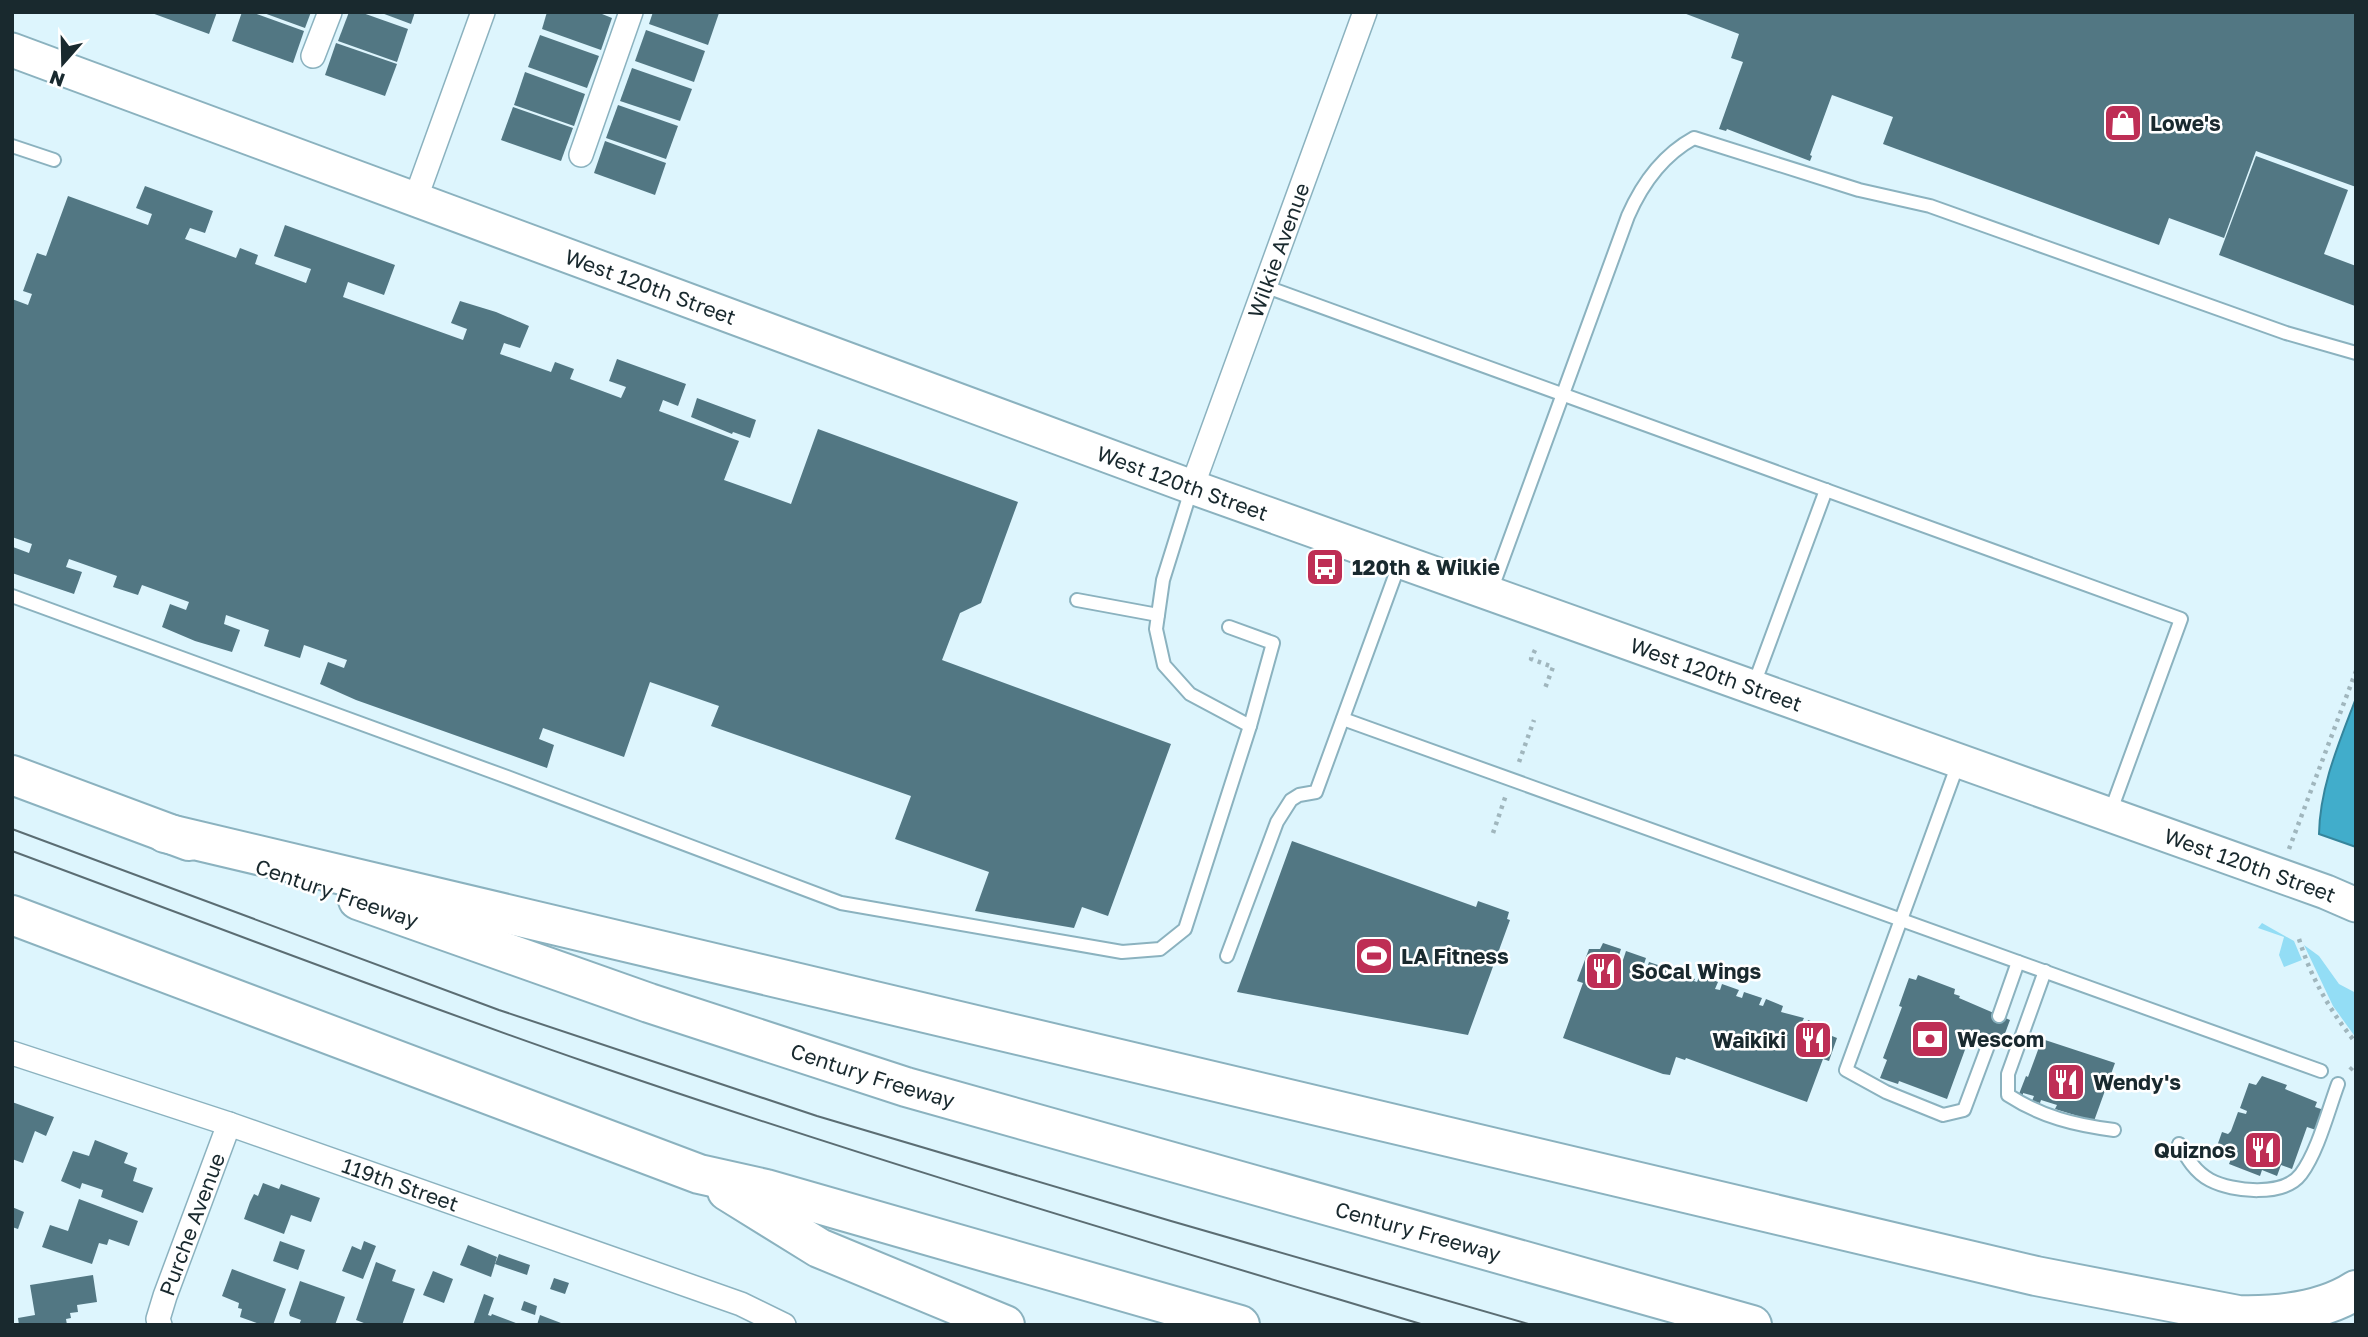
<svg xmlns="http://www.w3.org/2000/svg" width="2368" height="1337" font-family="'Golos Text',sans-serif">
	<rect width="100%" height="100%" fill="#ddf5fd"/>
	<g fill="#93ddf5">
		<polygon points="2262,923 2294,941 2302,960 2284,967 2279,955 2284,937 2258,928"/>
		<polygon points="2304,945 2319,956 2339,984 2356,993 2356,1038 2333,1006"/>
	</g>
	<path fill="#41adcb" stroke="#35859c" stroke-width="2" d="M2356,698V847L2319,834C2320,786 2339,743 2356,698Z"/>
	<g fill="#527783">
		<polygon points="149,12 217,12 209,34"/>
		<polygon points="242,12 251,12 304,31 293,63 232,41"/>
		<polygon points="261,12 311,12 305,28"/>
		<polygon points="349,12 360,12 408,29 397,62 338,41"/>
		<polygon points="379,12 415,12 411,24"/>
		<polygon points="547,12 597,12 612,18 601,50 542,29"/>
		<polygon points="653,12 716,12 719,13 708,45 649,24"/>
		<polygon points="1681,12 2356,12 2356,187 2256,151 2224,238 2169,218 2159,245 1883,144 1893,117 1832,95 1810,155 1812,156 1810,161 1727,129 1726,131 1719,129 1743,62 1731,58 1739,34"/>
		<polygon points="646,30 705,51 694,82 635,61"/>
		<polygon points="540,35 599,56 587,88 528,67"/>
		<polygon points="336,43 397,64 385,96 325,75"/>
		<polygon points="632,68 692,89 680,121 620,101"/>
		<polygon points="525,72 585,94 574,126 514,105"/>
		<polygon points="618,105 678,126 666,159 606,138"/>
		<polygon points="513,107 573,128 561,161 501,140"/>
		<polygon points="605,141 666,163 655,195 594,173"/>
		<polygon points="2256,156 2348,190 2324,254 2356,266 2355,306 2219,255"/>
		<polygon points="145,186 213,211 205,233 190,228 185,239 236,258 240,248 258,255 255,264 306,283 311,269 274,256 285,225 395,265 384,295 348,282 343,297 463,340 467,329 451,323 460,301 496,312 529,326 520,348 504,343 500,354 551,372 555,362 574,369 570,379 621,398 626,387 609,381 617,359 686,384 678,406 663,400 659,411 739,441 724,480 791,504 818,429 1018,502 981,603 960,613 942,660 1171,744 1108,916 1082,907 1074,928 975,911 989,872 895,839 911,796 711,726 719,706 650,682 624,757 543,728 539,739 554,745 547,768 356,700 320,684 328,662 344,668 347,660 304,645 300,658 264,646 269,630 226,615 224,624 240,630 232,652 195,641 162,627 170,604 186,610 189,602 142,585 138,595 113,587 117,576 69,559 66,567 82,572 74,594 12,573 13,547 29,553 32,544 12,537 12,299 28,305 32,294 23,291 37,253 46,256 68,196 148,225 152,214 136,208"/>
		<polygon points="697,398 756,420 750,438 733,432 732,434 691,417"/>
		<polygon points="1292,841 1476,907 1478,901 1509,912 1507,919 1510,920 1468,1035 1237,992"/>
		<polygon points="1603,943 1621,949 1618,958 1623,960 1626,951 1646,958 1643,967 1647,968 1649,962 1670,969 1667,976 1672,977 1674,971 1695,979 1694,981 1697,982 1700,975 1718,982 1715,989 1720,990 1722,984 1739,990 1736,996 1742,998 1744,992 1762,998 1759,1005 1763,1006 1766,999 1783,1006 1781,1012 1804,1018 1801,1024 1806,1026 1808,1020 1829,1028 1827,1034 1837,1038 1829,1061 1823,1059 1807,1102 1686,1058 1685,1060 1676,1057 1670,1075 1663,1074 1563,1038 1583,983 1577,981 1589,949 1600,949"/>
		<polygon points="1918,975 1955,989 1954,994 1960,996 1959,998 2010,1020 2000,1047 1970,1036 1947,1099 1899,1081 1898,1084 1880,1078 1887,1060 1883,1058 1902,1007 1899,1006 1909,978 1916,980"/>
		<polygon points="2042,1039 2115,1063 2094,1121 2055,1109 2057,1105 2041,1100 2040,1103 2032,1101 2034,1096 2023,1093 2023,1095 2019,1094 2026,1076 2028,1077"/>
		<polygon points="2262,1076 2287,1085 2285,1089 2317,1102 2315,1107 2324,1110 2316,1130 2307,1127 2292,1169 2281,1165 2277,1176 2262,1170 2260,1176 2229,1164 2231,1159 2221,1155 2222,1151 2216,1149 2222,1132 2228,1134 2231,1131 2238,1112 2246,1114 2247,1111 2240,1108 2249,1083 2256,1085"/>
		<polygon points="12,1102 54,1117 46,1136 35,1131 23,1163 12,1159"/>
		<polygon points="95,1140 128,1153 124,1163 137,1168 133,1181 153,1188 143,1213 101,1197 103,1190 82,1183 80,1189 61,1181 73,1151 89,1156"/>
		<polygon points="263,1183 279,1189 281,1184 320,1198 311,1222 291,1215 284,1234 244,1219 250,1202 254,1194 258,1196"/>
		<polygon points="79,1199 138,1221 129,1246 109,1239 107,1245 99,1243 92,1264 42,1247 50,1225 68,1231"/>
		<polygon points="12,1207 24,1212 18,1229 12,1227"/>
		<polygon points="280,1241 305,1250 298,1270 273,1261"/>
		<polygon points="364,1241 376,1246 363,1279 342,1271 352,1246 361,1250"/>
		<polygon points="468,1245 497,1257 491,1277 460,1265"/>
		<polygon points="499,1254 530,1265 527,1275 495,1264"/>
		<polygon points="376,1262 396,1270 392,1281 415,1289 402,1325 369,1325 356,1320"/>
		<polygon points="232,1269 286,1289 273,1325 262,1325 240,1317 242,1309 238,1308 239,1303 222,1296"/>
		<polygon points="433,1271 453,1279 444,1303 423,1295"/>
		<polygon points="93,1275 97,1302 77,1305 78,1312 70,1313 71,1318 66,1319 67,1325 19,1325 18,1318 35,1315 30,1285"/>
		<polygon points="554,1278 569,1283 565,1294 550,1289"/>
		<polygon points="300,1281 345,1297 335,1325 299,1325 301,1320 290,1316 289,1313"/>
		<polygon points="484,1294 494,1298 488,1315 491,1316 492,1314 521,1325 473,1325"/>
		<polygon points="524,1301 537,1306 535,1315 521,1310"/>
		<polygon points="540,1315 561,1323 561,1325 537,1325"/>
	</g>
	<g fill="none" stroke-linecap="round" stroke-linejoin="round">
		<defs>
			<g id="lane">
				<polyline points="12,146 54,160"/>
				<polyline points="1264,286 2181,619 2110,813"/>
				<path d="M1491,591L1628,216C1642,184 1663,155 1694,138L1859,190L1930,206L2286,333L2356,353"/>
				<polyline points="12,596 507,777 841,903 1122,952 1160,949 1185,929 1250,726 1190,694 1164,665 1156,629 1163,580 1192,487"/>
				<polyline points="1077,600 1158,615"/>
				<polyline points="1229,627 1273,643 1250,726"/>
				<polyline points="1753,687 1826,490"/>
				<polyline points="1343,719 2321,1071"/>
				<polyline points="1959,761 1846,1070 1886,1092 1943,1115 1964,1110 1989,1043"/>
				<polyline points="1227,956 1277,822 1291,800 1299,795 1316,792 1400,562"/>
				<path d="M2045,971L2008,1074V1095C2042,1117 2075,1125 2114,1130"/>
				<polyline points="1999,1016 2018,962"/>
				<path d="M2179,1144C2187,1158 2195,1172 2210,1180C2233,1192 2284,1197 2301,1174C2318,1151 2328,1111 2338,1084"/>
			</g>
			<g id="street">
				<polyline points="313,56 330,12"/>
				<polyline points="581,155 631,12"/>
				<polyline points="415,200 483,12"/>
				<path id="s1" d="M1192,487L1365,12"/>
				<path id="s2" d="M12,1053L229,1124L741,1304L784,1325"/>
				<path id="s3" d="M160,1325L158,1319L165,1296L229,1124"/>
			</g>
			<g id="secondary">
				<path id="s4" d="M12,50L1192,487L2326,892L2356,905"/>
			</g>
			<g id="highway">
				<polyline points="12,775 189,841"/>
				<path d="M165,833L2036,1276L2238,1315C2278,1316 2322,1312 2356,1290"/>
				<path id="s5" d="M358,900L649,1003L906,1087L1752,1325"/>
				<polyline points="12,915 699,1174 766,1189 1240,1325"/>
				<polyline points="727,1191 819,1248 1005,1325"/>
			</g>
		</defs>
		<use href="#lane" stroke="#8bb2bf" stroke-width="16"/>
		<use href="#street" stroke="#8bb2bf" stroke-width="26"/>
		<use href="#secondary" stroke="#8bb2bf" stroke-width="37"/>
		<use href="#highway" stroke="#8bb2bf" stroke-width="42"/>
		<g stroke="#a0b6bd" stroke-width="4.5" stroke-dasharray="3.5 5" stroke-linecap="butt">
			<polyline points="1535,650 1531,659 1553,667 1544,691"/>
			<polyline points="1519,762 1534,720"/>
			<polyline points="1493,833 1506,795"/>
			<polyline points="2289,849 2356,671"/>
			<path d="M2299,939C2311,978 2330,1011 2356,1043"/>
			<polyline points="2350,1070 2356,1064"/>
		</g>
		<use href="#lane" stroke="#fff" stroke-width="12"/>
		<use href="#street" stroke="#fff" stroke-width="23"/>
		<use href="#secondary" stroke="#fff" stroke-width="33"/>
		<use href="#highway" stroke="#fff" stroke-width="38"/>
		<g stroke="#5b6d73" stroke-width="2">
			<polyline points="12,829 499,1010 817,1116 1171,1221 1532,1325"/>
			<path d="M12,851C204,922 395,996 589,1063C864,1158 1145,1241 1424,1325"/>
		</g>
	</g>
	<defs>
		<symbol id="shop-square" viewBox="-11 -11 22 22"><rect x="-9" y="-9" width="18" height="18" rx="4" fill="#be2e55" stroke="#fff"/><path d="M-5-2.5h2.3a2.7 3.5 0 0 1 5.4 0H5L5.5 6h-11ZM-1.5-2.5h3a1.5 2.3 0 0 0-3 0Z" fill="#fff"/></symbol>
		<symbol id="bus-square" viewBox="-11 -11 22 22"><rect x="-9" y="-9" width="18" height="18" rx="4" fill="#be2e55" stroke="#fff"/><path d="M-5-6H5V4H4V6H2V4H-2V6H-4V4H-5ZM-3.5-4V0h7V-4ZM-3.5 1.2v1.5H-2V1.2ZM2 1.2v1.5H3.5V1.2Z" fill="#fff"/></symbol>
		<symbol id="stadium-square" viewBox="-11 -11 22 22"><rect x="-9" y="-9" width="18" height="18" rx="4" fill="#be2e55" stroke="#fff"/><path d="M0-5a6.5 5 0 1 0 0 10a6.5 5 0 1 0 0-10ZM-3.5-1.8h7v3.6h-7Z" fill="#fff"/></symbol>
		<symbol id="restaurant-square" viewBox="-11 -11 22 22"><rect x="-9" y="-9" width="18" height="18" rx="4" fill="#be2e55" stroke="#fff"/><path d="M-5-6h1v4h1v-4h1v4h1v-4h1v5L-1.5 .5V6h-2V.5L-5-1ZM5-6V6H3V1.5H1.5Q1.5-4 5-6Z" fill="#fff"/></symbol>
		<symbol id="bank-square" viewBox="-11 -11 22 22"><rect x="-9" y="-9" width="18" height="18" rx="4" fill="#be2e55" stroke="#fff"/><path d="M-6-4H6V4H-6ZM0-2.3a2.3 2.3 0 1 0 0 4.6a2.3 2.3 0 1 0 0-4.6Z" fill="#fff"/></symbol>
	</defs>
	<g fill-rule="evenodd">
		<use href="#shop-square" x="2101" y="101" width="44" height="44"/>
		<use href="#bus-square" x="1303" y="545" width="44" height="44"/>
		<use href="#stadium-square" x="1352" y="934" width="44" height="44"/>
		<use href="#restaurant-square" x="1582" y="949" width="44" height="44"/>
		<use href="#bank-square" x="1908" y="1017" width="44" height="44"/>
		<use href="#restaurant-square" x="1791" y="1018" width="44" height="44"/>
		<use href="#restaurant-square" x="2044" y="1060" width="44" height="44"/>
		<use href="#restaurant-square" x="2241" y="1128" width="44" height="44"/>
	</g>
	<g text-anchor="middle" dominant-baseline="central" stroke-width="5" stroke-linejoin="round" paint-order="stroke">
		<g font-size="21" font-weight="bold" fill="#19292e" stroke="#fff" text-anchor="start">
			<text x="2150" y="123">Lowe's</text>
			<text x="1352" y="567">120th &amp; Wilkie</text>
			<text x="1401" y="956">LA Fitness</text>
			<text x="1631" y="971">SoCal Wings</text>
			<text x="1957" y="1039">Wescom</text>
			<text x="1786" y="1040" text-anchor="end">Waikiki</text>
			<text x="2093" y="1082">Wendy's</text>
			<text x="2236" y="1150" text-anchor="end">Quiznos</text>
		</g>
		<g font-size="21" fill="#19292e" stroke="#fff">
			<text stroke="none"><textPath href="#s1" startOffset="252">Wilkie Avenue</textPath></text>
			<text stroke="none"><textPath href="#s4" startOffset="681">West 120th Street</textPath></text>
			<text stroke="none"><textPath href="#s4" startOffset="1248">West 120th Street</textPath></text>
			<text stroke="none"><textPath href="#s4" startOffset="1815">West 120th Street</textPath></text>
			<text stroke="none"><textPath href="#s4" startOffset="2382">West 120th Street</textPath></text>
			<text transform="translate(337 893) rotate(19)">Century Freeway</text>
			<text stroke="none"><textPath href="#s5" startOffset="544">Century Freeway</textPath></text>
			<text stroke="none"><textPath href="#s2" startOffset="410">119th Street</textPath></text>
			<text stroke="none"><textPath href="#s3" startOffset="107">Purche Avenue</textPath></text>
			<text stroke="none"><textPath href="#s5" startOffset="1111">Century Freeway</textPath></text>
		</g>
	</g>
	<rect width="2368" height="1337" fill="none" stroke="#19292e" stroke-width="28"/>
	<g transform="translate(63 63) rotate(200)" stroke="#ffffff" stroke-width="5" paint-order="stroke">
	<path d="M0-5L12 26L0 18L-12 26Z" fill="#19292e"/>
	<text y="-10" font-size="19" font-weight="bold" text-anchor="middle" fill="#19292e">N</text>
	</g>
</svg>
